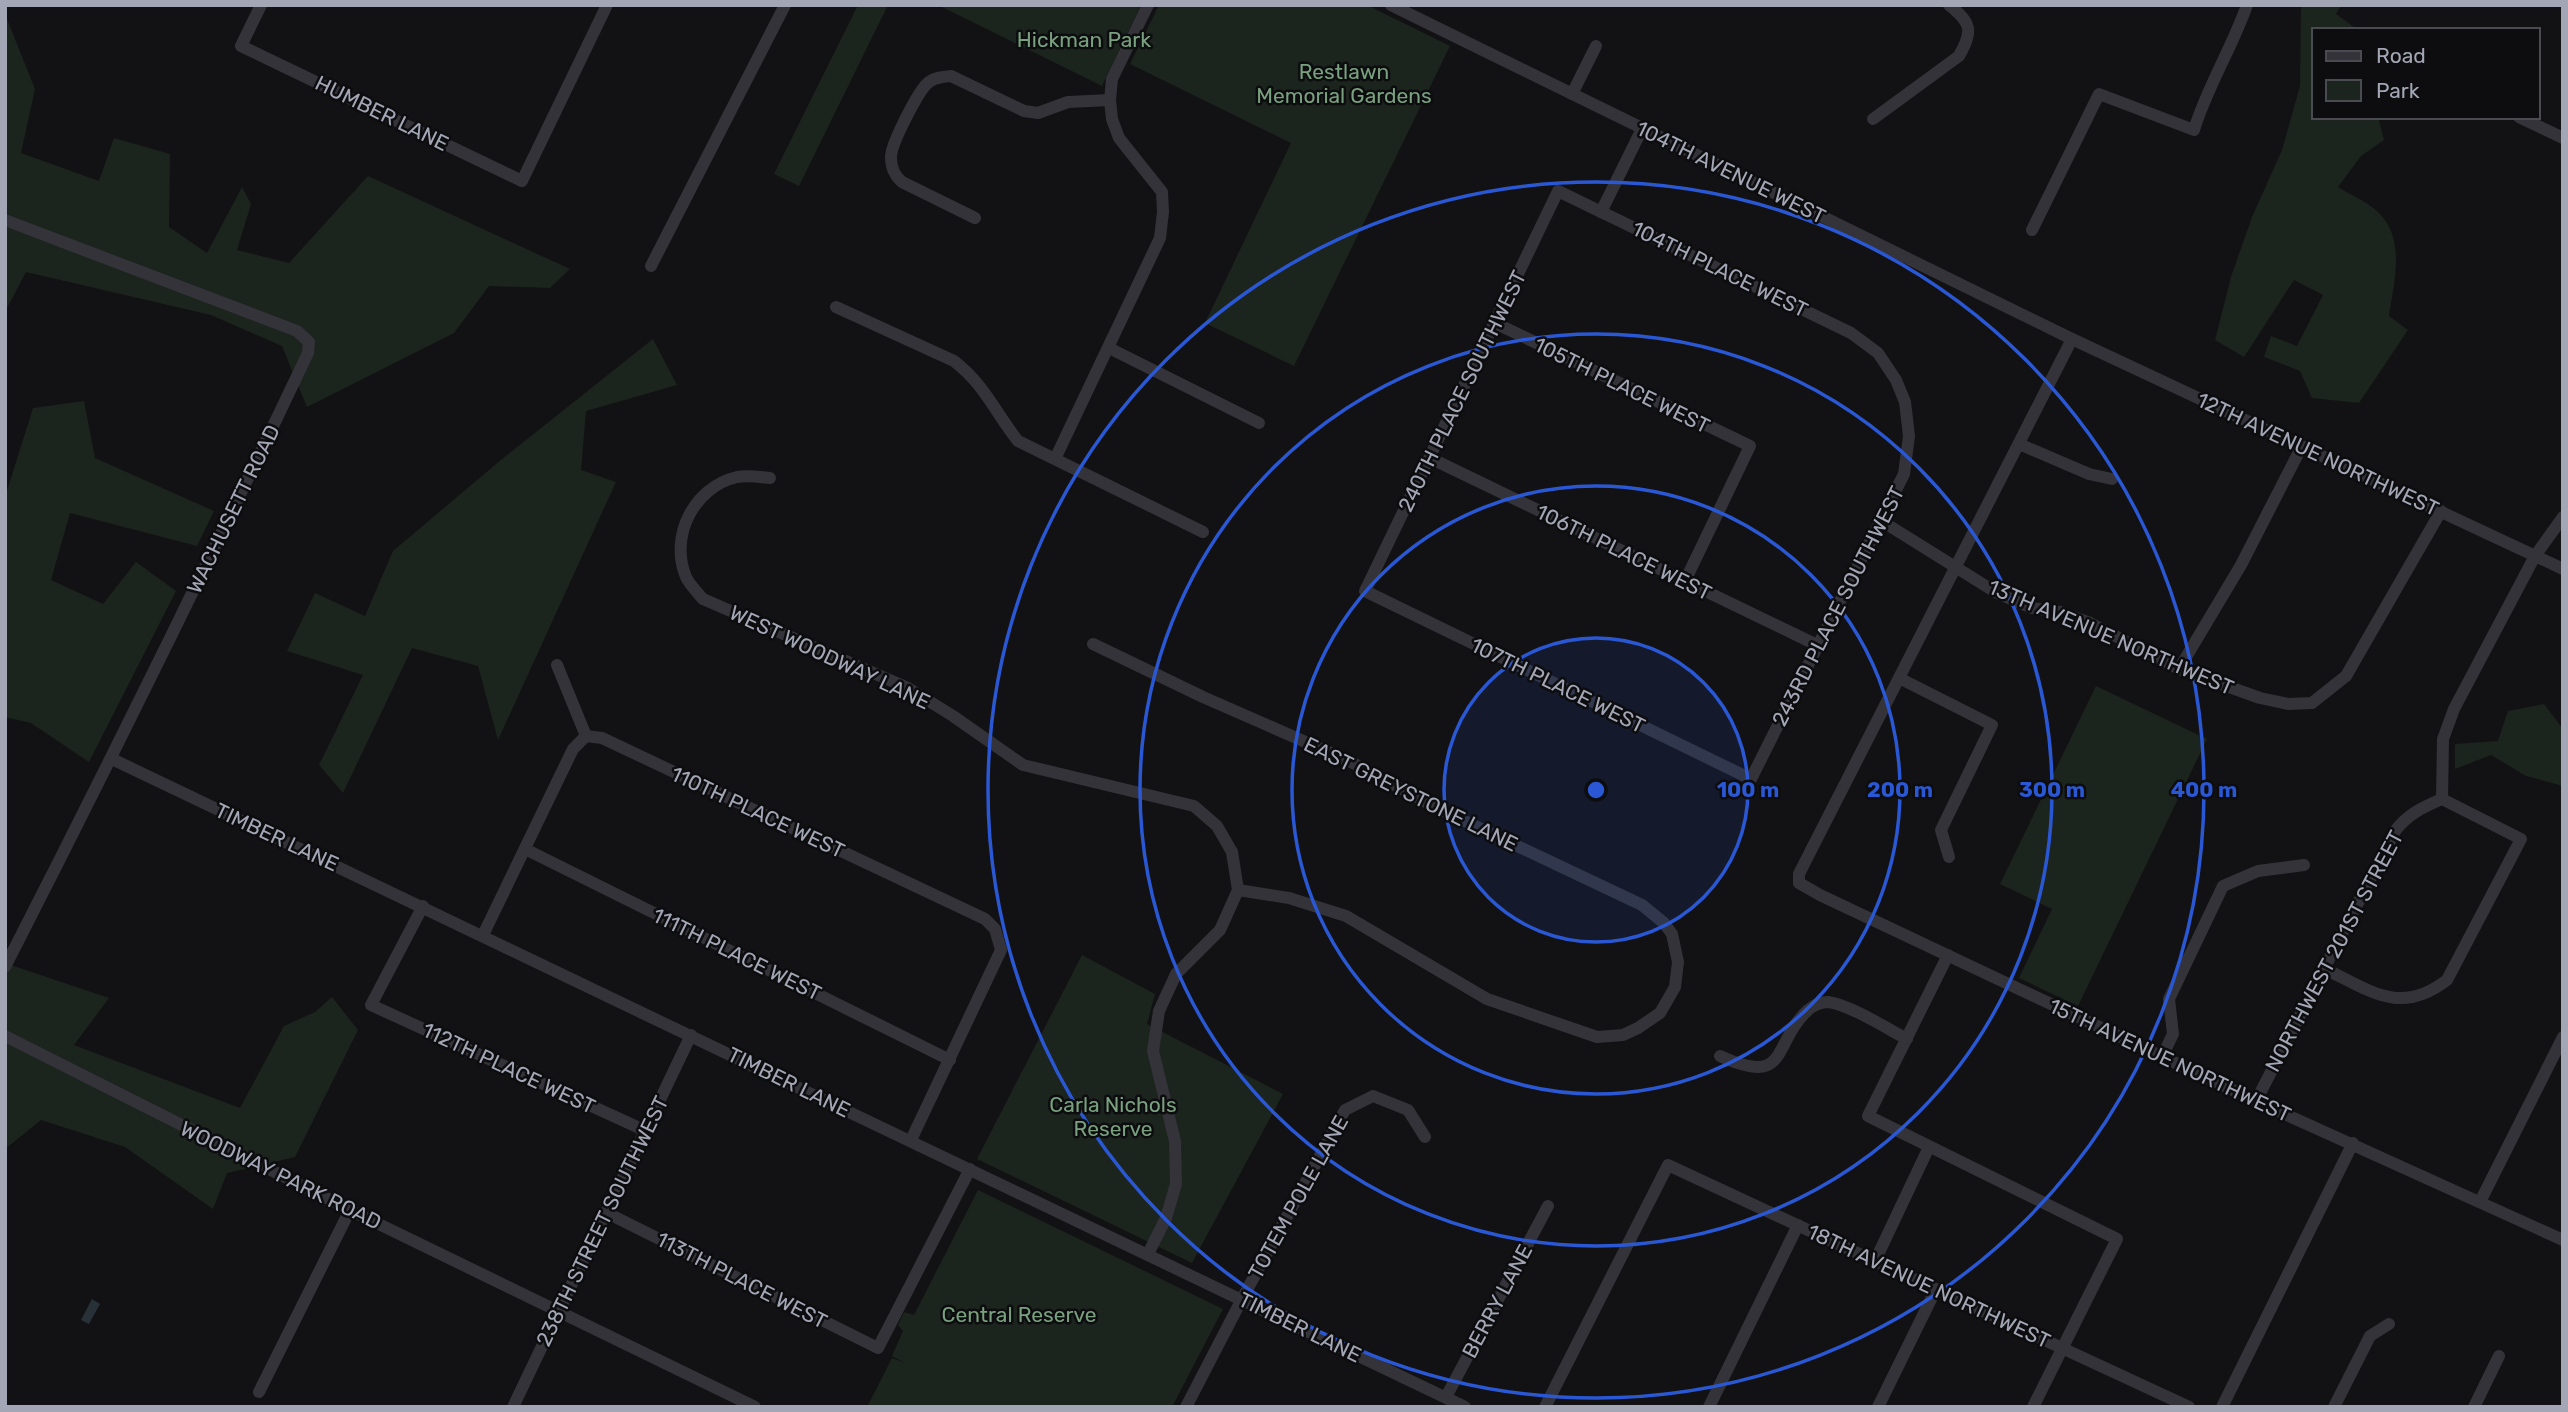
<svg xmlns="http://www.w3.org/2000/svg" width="2568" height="1412" font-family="Rubik,sans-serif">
	<rect width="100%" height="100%" fill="#121214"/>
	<g fill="#1c241e">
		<polygon points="858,5 888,5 799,186 774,174"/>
		<polygon points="938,5 1141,5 1102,86"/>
		<polygon points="1159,5 1367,5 1450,46 1294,366 1205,323 1291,143 1130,64"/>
		<path d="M2301,5H2341L2336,14L2358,30H2314V117H2378L2384,140L2361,156L2338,187C2351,195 2368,202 2379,213C2406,240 2394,282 2389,316L2408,330L2359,403L2312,398L2300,371L2264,357L2271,336L2297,346L2323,295L2294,280L2244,357L2215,340L2231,277L2252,217L2282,150L2300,86Z"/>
		<polygon points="5,14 35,89 21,153 99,181 114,138 170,154 169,227 207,253 242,187 251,204 237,250 289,263 368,176 570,269 550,288 489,286 454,333 307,407 282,346 211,315 26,272 5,312"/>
		<polygon points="653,339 677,385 586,411 581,470 616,482 498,740 478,666 412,648 343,793 319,765 363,675 287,651 315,593 365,616 393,551 502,459"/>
		<polygon points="84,401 95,458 214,511 197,546 70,513 51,580 103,604 136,562 176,591 89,762 31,723 5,717 5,497 33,408"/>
		<polygon points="2096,686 2207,739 2078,1006 2019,978 2052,909 2000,884"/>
		<polygon points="2544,704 2563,729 2563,786 2526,776 2491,755 2455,769 2455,744 2498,741 2508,711"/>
		<polygon points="1082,955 1155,994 1147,1024 1283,1094 1192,1263 977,1159"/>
		<polygon points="5,963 109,998 74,1045 240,1108 284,1026 315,1012 332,997 358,1030 295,1157 227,1173 213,1209 125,1147 41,1120 5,1149"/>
		<polygon points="978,1190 1223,1309 1172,1407 867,1407 892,1358 905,1363 892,1356 903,1331 898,1325 904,1312 914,1315"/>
	</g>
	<polygon fill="#283038" points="92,1299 100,1304 89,1324 81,1320"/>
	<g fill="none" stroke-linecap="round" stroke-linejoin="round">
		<g stroke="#333339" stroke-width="12">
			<polyline points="261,5 241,46 522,181 607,5"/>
			<polyline points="1391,5 2072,339 2563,569"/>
			<polyline points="1572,94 1596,46"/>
			<polyline points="2519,117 2563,138"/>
			<path d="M1873,119L1959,56C1973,31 1972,23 1949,5"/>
			<polygon points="1558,191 1851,333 1878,353 1896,380 1905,402 1909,436 1904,474 1751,779 1365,591"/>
			<polyline points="1601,212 1642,129"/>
			<path d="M975,218L902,182C894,175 891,168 891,157C891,144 919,89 929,82C936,77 943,77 951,76L1024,111L1038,113L1068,102L1110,100"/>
			<path d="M5,220L297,331L309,342L308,353C210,559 109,764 5,967"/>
			<path d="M2032,230L2099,94L2194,130C2207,87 2232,48 2247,5"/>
			<polyline points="651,266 785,5"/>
			<path d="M836,307L954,361C986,386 994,411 1018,441L1203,532"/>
			<polyline points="1495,323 1750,446 1685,581"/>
			<polyline points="2072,339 1804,864 1799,874 1799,883 1820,895 2256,1101 2563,1240"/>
			<polyline points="1109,348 1259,423"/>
			<polyline points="2019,444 2089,474 2112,479"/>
			<polyline points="1430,458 1819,646"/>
			<polyline points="1055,459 1160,238 1163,212 1162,192 1119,138 1112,119 1110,100 1112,79 1148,5"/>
			<path d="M770,478C760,477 747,475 737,477C694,487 669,536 686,577C689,584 697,592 703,599L908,688L953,716L1023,765L1194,806L1217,826L1232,852L1238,890"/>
			<polyline points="1880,520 1997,593 2032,608 2060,612 2090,623 2179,669 2260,698 2288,704 2312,703 2346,676 2441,511"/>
			<polyline points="1093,644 1203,697 1351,762 1433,806 1642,905 1664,923 1672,934 1678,962 1675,987 1660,1013 1638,1028 1623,1035 1597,1037 1487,999 1346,916 1289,898 1238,890"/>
			<polyline points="557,665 586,736 602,738 985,919 995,929 1001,950 911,1140"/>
			<polyline points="2179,669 2241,565 2302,446"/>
			<polyline points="1899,678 1992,725 1941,830 1949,857"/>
			<polyline points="112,759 1465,1407"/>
			<polyline points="525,849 950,1060"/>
			<polyline points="423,906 371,1005 646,1131"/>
			<polyline points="483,935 573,749 586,736"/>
			<polyline points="1948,955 1868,1116 2117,1239 2033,1407"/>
			<path d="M2325,969C2371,991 2400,1016 2447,980L2521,839L2442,799"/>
			<polyline points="5,1036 350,1210 755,1407"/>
			<path d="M1720,1056C1790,1088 1771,1044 1808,1010C1814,1005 1820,1002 1828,1002C1848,1004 1888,1029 1907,1039"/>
			<polyline points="2162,1057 2173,1034 2169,999 2223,886 2258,871 2304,865"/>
			<path d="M2256,1101L2395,831C2408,814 2423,807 2442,799L2443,739L2454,709L2535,556L2563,517"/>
			<polyline points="2480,1202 2563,1037"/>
			<polyline points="607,1213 878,1348 970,1169"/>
			<polyline points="1148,1254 1166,1218 1176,1184 1175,1141 1153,1051 1159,1011 1176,974 1220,930 1238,890"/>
			<polyline points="1875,1261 1929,1147"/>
			<polyline points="259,1392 350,1210"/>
			<polyline points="1446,1397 1548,1206"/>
			<polyline points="513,1407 691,1035"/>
			<polyline points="1186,1407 1242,1299 1345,1110 1373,1096 1408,1110 1425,1137"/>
			<polyline points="1545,1407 1668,1165 2189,1407"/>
			<polyline points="1709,1407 1798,1225"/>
			<polyline points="1878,1407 1936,1289"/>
			<polyline points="2222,1407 2353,1143"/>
			<polyline points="2334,1407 2370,1336 2389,1324"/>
			<polyline points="2474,1407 2499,1356"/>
		</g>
	</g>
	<circle cx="1596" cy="790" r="152" fill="#2a57d4" fill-opacity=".12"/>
	<g fill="none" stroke="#2a57d4" stroke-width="3.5">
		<circle cx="1596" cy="790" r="152"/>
		<circle cx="1596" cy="790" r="304"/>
		<circle cx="1596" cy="790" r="456"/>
		<circle cx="1596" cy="790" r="608"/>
	</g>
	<g text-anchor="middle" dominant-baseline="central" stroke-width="5" stroke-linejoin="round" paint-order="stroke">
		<g font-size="21" fill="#79a17f" stroke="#0d0d0f">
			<text x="1084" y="39">Hickman Park</text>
			<text x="1344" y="71">Restlawn<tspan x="1344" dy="24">Memorial Gardens</tspan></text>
			<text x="1113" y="1104">Carla Nichols<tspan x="1113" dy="24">Reserve</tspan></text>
			<text x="1019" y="1314">Central Reserve</text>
		</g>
		<g font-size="21" fill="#a3a7b5" stroke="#0d0d0f">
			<text transform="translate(382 113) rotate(26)">HUMBER LANE</text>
			<text transform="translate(1731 172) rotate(26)">104TH AVENUE WEST</text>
			<text transform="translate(1720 269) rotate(26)">104TH PLACE WEST</text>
			<text transform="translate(1622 385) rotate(26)">105TH PLACE WEST</text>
			<text transform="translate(1462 391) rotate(-64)">240TH PLACE SOUTHWEST</text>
			<text transform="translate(2318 454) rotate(25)">12TH AVENUE NORTHWEST</text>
			<text transform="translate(233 509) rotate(-64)">WACHUSETT ROAD</text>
			<text transform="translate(1624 552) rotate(26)">106TH PLACE WEST</text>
			<text transform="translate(1838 606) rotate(-63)">243RD PLACE SOUTHWEST</text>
			<text transform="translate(2111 637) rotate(23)">13TH AVENUE NORTHWEST</text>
			<text transform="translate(830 657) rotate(25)">WEST WOODWAY LANE</text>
			<text transform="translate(1558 685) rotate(26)">107TH PLACE WEST</text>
			<text transform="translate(1411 794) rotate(26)">EAST GREYSTONE LANE</text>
			<text transform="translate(758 812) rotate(25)">110TH PLACE WEST</text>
			<text transform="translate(277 837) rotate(25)">TIMBER LANE</text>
			<text transform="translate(2334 951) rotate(-62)">NORTHWEST 201ST STREET</text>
			<text transform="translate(737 954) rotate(26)">111TH PLACE WEST</text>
			<text transform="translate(2170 1060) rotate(25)">15TH AVENUE NORTHWEST</text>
			<text transform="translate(509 1068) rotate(25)">112TH PLACE WEST</text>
			<text transform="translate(789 1082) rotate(26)">TIMBER LANE</text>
			<text transform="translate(281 1175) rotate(26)">WOODWAY PARK ROAD</text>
			<text transform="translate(1298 1197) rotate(-61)">TOTEM POLE LANE</text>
			<text transform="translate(602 1221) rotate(-64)">238TH STREET SOUTHWEST</text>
			<text transform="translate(742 1280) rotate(27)">113TH PLACE WEST</text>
			<text transform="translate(1929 1286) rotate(25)">18TH AVENUE NORTHWEST</text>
			<text transform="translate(1497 1301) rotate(-62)">BERRY LANE</text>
			<text transform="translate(1300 1327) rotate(26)">TIMBER LANE</text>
		</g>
	</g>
	<circle cx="1596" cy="790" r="10" fill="#2a57d4" stroke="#0d0d0f" stroke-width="3.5"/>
	<g font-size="21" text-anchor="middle" font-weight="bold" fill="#2a57d4" stroke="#0d0d0f" stroke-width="5" stroke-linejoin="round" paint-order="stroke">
		<text x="1748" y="797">100 m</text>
		<text x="1900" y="797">200 m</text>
		<text x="2052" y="797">300 m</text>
		<text x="2204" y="797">400 m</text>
	</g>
	<rect width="2568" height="1412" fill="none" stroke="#a3a7b5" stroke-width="14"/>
	<rect x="2312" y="28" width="228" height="91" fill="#0d0d0f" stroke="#494b51" stroke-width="2"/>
	<rect x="2326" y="51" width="35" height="10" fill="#333339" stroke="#494b51" stroke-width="2"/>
	<text x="2376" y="63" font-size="21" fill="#a3a7b5">Road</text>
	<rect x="2326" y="80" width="35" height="21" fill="#1c241e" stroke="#494b51" stroke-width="2"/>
	<text x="2376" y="98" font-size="21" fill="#a3a7b5">Park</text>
</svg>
